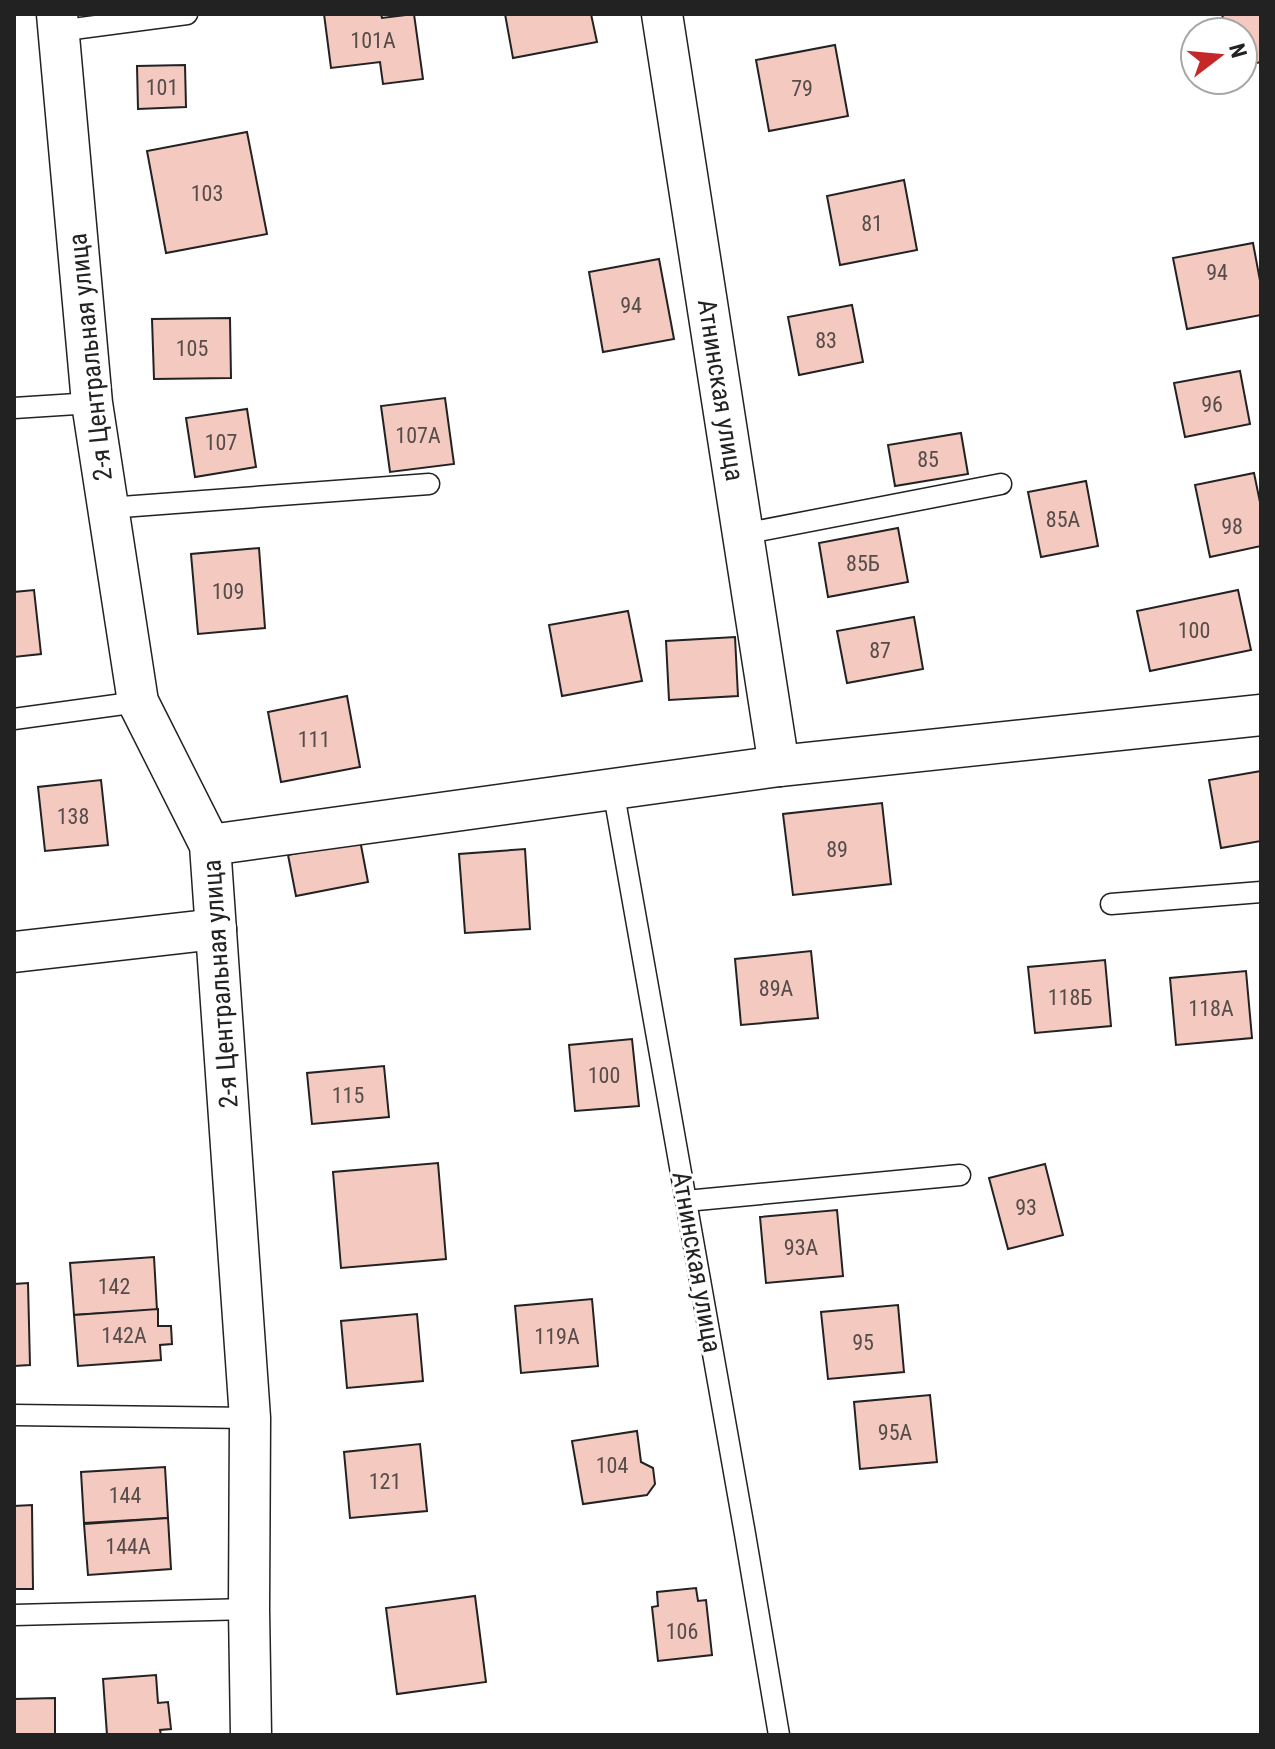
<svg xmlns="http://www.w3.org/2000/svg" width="1275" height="1749" font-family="'Roboto Condensed',sans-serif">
	<rect width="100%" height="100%" fill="#fff"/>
	<g fill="#f3c9c0" stroke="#222" stroke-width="2">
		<polygon points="324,14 381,14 382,18 414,14 423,79 383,84 380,62 331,68"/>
		<polygon points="505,14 591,14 597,42 513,58"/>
		<polygon points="1222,14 1261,14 1261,62 1243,66 1243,32 1226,32"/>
		<polygon points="835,45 848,116 769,131 756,60"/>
		<polygon points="185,65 186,107 138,109 137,66"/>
		<polygon points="247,132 267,234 166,253 147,151"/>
		<polygon points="904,180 917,250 840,265 827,196"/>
		<polygon points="1253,243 1261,286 1261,315 1187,329 1173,258"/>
		<polygon points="659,259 674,339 603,352 589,272"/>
		<polygon points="852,305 863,362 799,375 788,317"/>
		<polygon points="230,318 231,378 154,379 152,319"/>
		<polygon points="1240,371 1250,424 1185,437 1174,383"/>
		<polygon points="445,398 454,464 390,472 381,406"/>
		<polygon points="247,409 256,467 195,477 186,418"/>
		<polygon points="961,433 968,474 895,486 888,445"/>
		<polygon points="1254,473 1261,507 1261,546 1210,557 1195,485"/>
		<polygon points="1086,481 1098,546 1041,557 1028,492"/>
		<polygon points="898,528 908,582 828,597 819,543"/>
		<polygon points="259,548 265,628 198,634 191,554"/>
		<polygon points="34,590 41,654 14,657 14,592"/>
		<polygon points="1238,590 1251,650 1150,671 1137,611"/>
		<polygon points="628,611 642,681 562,696 549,625"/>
		<polygon points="914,617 923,669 847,683 837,631"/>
		<polygon points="735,637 738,696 669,700 666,641"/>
		<polygon points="347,696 360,767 281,782 268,712"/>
		<polygon points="1261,771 1261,841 1221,848 1209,780"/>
		<polygon points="101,780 108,845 45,851 38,787"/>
		<polygon points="882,803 891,884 793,895 783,814"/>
		<polygon points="360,840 368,882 296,896 288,855"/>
		<polygon points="525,849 530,929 465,933 459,854"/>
		<polygon points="811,951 818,1018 741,1025 735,959"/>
		<polygon points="1105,960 1111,1026 1035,1033 1028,967"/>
		<polygon points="1246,971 1252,1038 1176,1045 1170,978"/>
		<polygon points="632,1039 639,1106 575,1111 569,1045"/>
		<polygon points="384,1066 389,1117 312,1124 307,1073"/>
		<polygon points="438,1163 446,1259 341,1268 333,1172"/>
		<polygon points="1045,1164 1063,1235 1008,1249 989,1178"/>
		<polygon points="837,1210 843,1276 766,1283 760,1217"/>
		<polygon points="154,1257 157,1310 74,1315 70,1263"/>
		<polygon points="28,1283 30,1365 14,1366 14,1284"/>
		<polygon points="592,1299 598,1366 521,1373 515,1306"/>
		<polygon points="898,1305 904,1372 828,1379 821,1312"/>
		<polygon points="158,1309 158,1326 171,1326 172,1344 160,1345 161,1360 78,1366 74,1315"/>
		<polygon points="417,1314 423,1381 347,1388 341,1321"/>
		<polygon points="930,1395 937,1462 860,1469 854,1402"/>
		<polygon points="637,1431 641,1462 653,1468 655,1484 647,1495 583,1504 572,1441"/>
		<polygon points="420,1444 427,1511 350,1518 344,1452"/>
		<polygon points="165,1467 168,1518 84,1523 81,1472"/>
		<polygon points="32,1505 33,1589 14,1589 14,1506"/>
		<polygon points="168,1518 171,1569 88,1575 84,1524"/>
		<polygon points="696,1588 698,1601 706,1600 712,1655 658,1661 652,1607 658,1606 657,1592"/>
		<polygon points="475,1596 486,1682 397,1694 386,1608"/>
		<polygon points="156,1675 158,1703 168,1702 171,1729 160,1730 161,1735 107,1735 103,1679"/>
		<polygon points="55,1698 55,1735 14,1735 14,1699"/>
	</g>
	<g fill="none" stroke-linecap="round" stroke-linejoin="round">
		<defs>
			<g id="lane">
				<polyline points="58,31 187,14"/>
				<polyline points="14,408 92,403"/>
				<polyline points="108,508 429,484"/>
				<polyline points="743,534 1001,484"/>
				<polyline points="14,719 138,702"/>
				<polyline points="613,789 745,1534 779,1735"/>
				<polyline points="1111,904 1261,892"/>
				<polyline points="686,1201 960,1175"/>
				<polyline points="14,1415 250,1418"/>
				<polyline points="14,1615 249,1609"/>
			</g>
			<g id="street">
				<polyline points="57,14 92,403 138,702 210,845 250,1418 249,1609 251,1735"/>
				<polyline points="662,14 779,766"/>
				<polyline points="210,845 779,766 1261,715"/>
				<polyline points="14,952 216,929"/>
			</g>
		</defs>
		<use href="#lane" stroke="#222" stroke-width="23"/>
		<use href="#street" stroke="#222" stroke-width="43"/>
		<use href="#lane" stroke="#fff" stroke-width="20"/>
		<use href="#street" stroke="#fff" stroke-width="40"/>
	</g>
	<g text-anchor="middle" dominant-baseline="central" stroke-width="6" stroke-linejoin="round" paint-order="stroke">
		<g font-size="22" fill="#564c4a">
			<text x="373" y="40">101А</text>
			<text x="162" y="87">101</text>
			<text x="802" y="88">79</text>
			<text x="207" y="193">103</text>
			<text x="872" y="223">81</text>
			<text x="1217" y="272">94</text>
			<text x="631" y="305">94</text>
			<text x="826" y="340">83</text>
			<text x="192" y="348">105</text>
			<text x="1212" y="404">96</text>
			<text x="418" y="435">107А</text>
			<text x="221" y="442">107</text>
			<text x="928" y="459">85</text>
			<text x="1063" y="519">85А</text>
			<text x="1232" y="526">98</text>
			<text x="863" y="563">85Б</text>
			<text x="228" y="591">109</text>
			<text x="1194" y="630">100</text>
			<text x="880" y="650">87</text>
			<text x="314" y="739">111</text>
			<text x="73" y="816">138</text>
			<text x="837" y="849">89</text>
			<text x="776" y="988">89А</text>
			<text x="1070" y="997">118Б</text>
			<text x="1211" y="1008">118А</text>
			<text x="604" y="1075">100</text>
			<text x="348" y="1095">115</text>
			<text x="1026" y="1207">93</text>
			<text x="801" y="1247">93А</text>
			<text x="114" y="1286">142</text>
			<text x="124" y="1335">142А</text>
			<text x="557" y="1336">119А</text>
			<text x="863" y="1342">95</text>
			<text x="895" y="1432">95А</text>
			<text x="612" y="1465">104</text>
			<text x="385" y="1481">121</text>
			<text x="125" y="1495">144</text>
			<text x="128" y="1546">144А</text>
			<text x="682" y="1631">106</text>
		</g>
		<g font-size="26" fill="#222" stroke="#fff">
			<text transform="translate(90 357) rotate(-96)">2-я Центральная улица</text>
			<text transform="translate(721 390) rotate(81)">Атнинская улица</text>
			<text transform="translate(220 984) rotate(-94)">2-я Центральная улица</text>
			<text transform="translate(697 1262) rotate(80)">Атнинская улица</text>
		</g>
	</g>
	<rect width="1275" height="1749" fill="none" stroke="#222222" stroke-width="32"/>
	<g transform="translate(1219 56) rotate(74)"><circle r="38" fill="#ffffff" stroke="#a7a7a7" stroke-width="2"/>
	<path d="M0-6L14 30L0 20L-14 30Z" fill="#c62828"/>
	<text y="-12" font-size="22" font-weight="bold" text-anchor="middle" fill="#222222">N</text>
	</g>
</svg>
